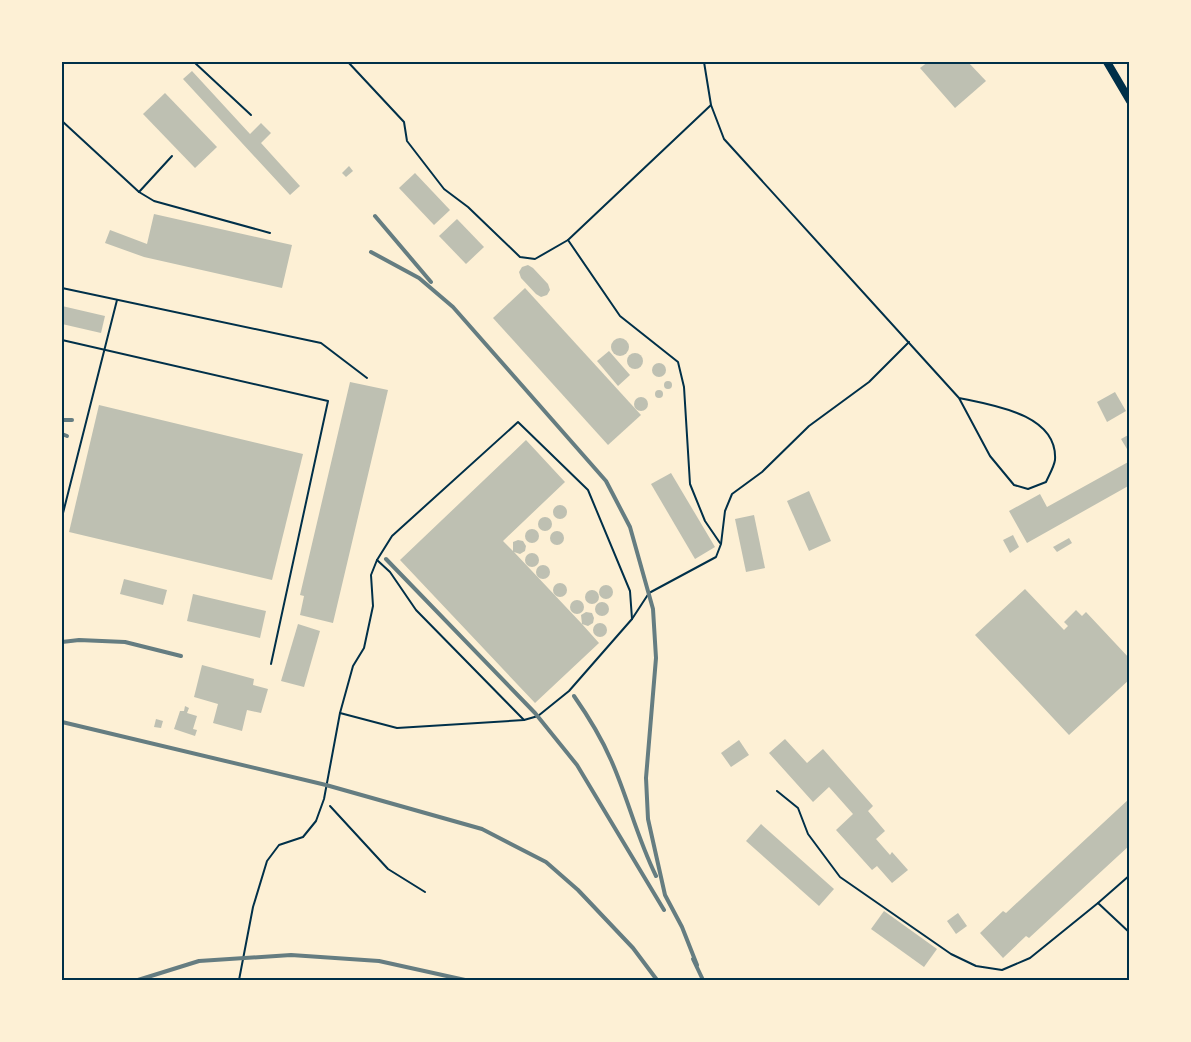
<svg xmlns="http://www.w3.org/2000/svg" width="1191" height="1042" font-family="'Exo 2',sans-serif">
	<rect width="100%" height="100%" fill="#fdf0d5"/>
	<g fill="#bec0b2">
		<polygon points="928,62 968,62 986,81 955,108 920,68"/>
		<polygon points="192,71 250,134 261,123 271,133 261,143 300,186 290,195 183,79"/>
		<polygon points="165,93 217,147 195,168 143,114"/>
		<polygon points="349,166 353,171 346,177 342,173"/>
		<polygon points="415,173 450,210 434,225 399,188"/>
		<polygon points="154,214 292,245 282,288 144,257 105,243 110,230 147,244"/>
		<polygon points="457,219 484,247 466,264 439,236"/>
		<polygon points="528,265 533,268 548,284 550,290 547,295 541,297 536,294 521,278 519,272 522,267"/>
		<polygon points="525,288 641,415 608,445 493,318"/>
		<polygon points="62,306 105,316 101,333 62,324"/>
		<circle cx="620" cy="347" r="9"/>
		<polygon points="609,351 630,375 618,386 597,361"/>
		<circle cx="635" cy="361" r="8"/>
		<circle cx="659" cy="370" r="7"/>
		<circle cx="668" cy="385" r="4"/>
		<polygon points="350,382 388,390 333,623 300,615 304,596 300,595"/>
		<circle cx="659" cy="394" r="4"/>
		<polygon points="1115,392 1126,411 1107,422 1097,402"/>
		<circle cx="641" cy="404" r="7"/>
		<polygon points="99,405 303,454 272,580 69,532"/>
		<polygon points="1130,434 1130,454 1121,439"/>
		<polygon points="526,440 565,482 503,541 513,551 513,542 518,540 523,541 526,546 525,551 520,554 514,552 582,624 581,615 586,612 592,613 594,618 593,623 588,626 582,624 599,643 535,703 400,560"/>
		<polygon points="1130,461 1130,485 1027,543 1009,511 1040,494 1047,507"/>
		<polygon points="671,473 715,547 695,559 651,484"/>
		<polygon points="809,491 831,541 809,551 787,501"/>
		<circle cx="560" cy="512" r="7"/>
		<polygon points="754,515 765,568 746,572 735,519"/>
		<circle cx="545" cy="524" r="7"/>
		<circle cx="532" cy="536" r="7"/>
		<circle cx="557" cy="538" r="7"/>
		<polygon points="1013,535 1019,547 1010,553 1003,540"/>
		<polygon points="1069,538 1072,543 1057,552 1053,547"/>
		<circle cx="532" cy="560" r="7"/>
		<circle cx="543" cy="572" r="7"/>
		<polygon points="124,579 167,590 163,605 120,594"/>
		<circle cx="560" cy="590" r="7"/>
		<circle cx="606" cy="592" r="7"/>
		<polygon points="1025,589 1064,630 1068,626 1064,622 1076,610 1082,616 1086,612 1130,659 1130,679 1069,735 975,635"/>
		<circle cx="592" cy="597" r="7"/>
		<polygon points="193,594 266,611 260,638 187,621"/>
		<circle cx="577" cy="607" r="7"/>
		<circle cx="602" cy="609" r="7"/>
		<circle cx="600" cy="630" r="7"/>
		<polygon points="298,624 320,631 304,687 281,681"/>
		<polygon points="202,665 254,679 253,685 268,689 261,713 247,710 242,731 213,723 218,704 194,697"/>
		<polygon points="185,706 189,708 187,713 197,716 193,729 197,730 195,736 174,729 180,711 184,711"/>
		<polygon points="156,719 163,721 161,728 154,727"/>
		<polygon points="785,739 807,763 823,749 873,806 868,811 885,831 876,839 890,855 892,852 908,870 892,883 877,866 872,870 836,830 853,814 829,787 813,802 769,753"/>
		<polygon points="739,740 749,755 731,767 721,753"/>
		<polygon points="1130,798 1130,845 1029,938 1026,936 1003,958 980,933 1003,911 1006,913"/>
		<polygon points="761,824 834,889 819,906 746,841"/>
		<polygon points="884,911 937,949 924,967 871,929"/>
		<polygon points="958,913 967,926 956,934 947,921"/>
	</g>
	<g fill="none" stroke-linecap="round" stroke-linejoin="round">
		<polyline stroke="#003049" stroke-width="2" points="330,806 388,869 425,892"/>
		<g stroke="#003049" stroke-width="2">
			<polyline points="194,62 251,115"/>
			<polyline points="348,62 404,122 407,141 444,189 468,207 520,257 535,259 568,240"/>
			<path d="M704,62L711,105L724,139L959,398L990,456L1014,485L1028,489L1046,482C1049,475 1054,467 1055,460C1058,414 992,405 959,398"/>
			<polyline points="711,105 568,240 620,316 678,362 684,387 690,484 705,521 720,543"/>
			<polyline points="62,121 139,192 154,201 270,233"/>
			<polyline points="139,192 172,156"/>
			<polyline points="62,288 321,343 367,378"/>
			<polyline points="62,340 328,401 271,664"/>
			<polyline points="62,517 117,300"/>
			<polyline points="377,560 390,572 416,610 524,720"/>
			<polyline points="340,713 397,728 524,720 538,716 569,691 632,619 649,593 716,557 721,544 725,511 732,494 762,472 809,426 869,382 909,342"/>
			<polyline points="777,791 798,808 808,834 840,877 951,954 976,966 1002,970 1030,958 1098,903"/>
			<polyline points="1130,875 1098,903 1130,933"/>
			<polyline points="239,980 253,907 267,861 279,845 303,837 316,821 324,799 340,713 353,666 364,648 373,606 371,575 377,560 392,536 518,422 588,490 630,591 632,619"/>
		</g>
		<polyline stroke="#003049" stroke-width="8" points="1107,62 1130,101"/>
		<g stroke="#657d81" stroke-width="4">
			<polyline points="375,216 431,282"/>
			<polyline points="371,252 419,278 453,307 606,481 630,527 653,609 656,658 646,778 648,819 665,895 682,927 697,965"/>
			<polyline points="62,420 72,420"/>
			<polyline points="62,434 67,436"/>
			<polyline points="386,559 535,713 577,765 664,910"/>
			<polyline points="62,642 79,640 125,642 181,656"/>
			<path d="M574,696C588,716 601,737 611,760C628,798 637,838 656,876"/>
			<polyline points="62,722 326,785 482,829 546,862 578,890 633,948 657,980"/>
			<polyline points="693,959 703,980"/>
			<polyline points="138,980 199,961 291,955 379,961 465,980"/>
		</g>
	</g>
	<rect width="1191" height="1042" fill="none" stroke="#fdf0d5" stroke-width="126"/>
	<rect x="63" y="63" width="1065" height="916" fill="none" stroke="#003049" stroke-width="2"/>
</svg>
